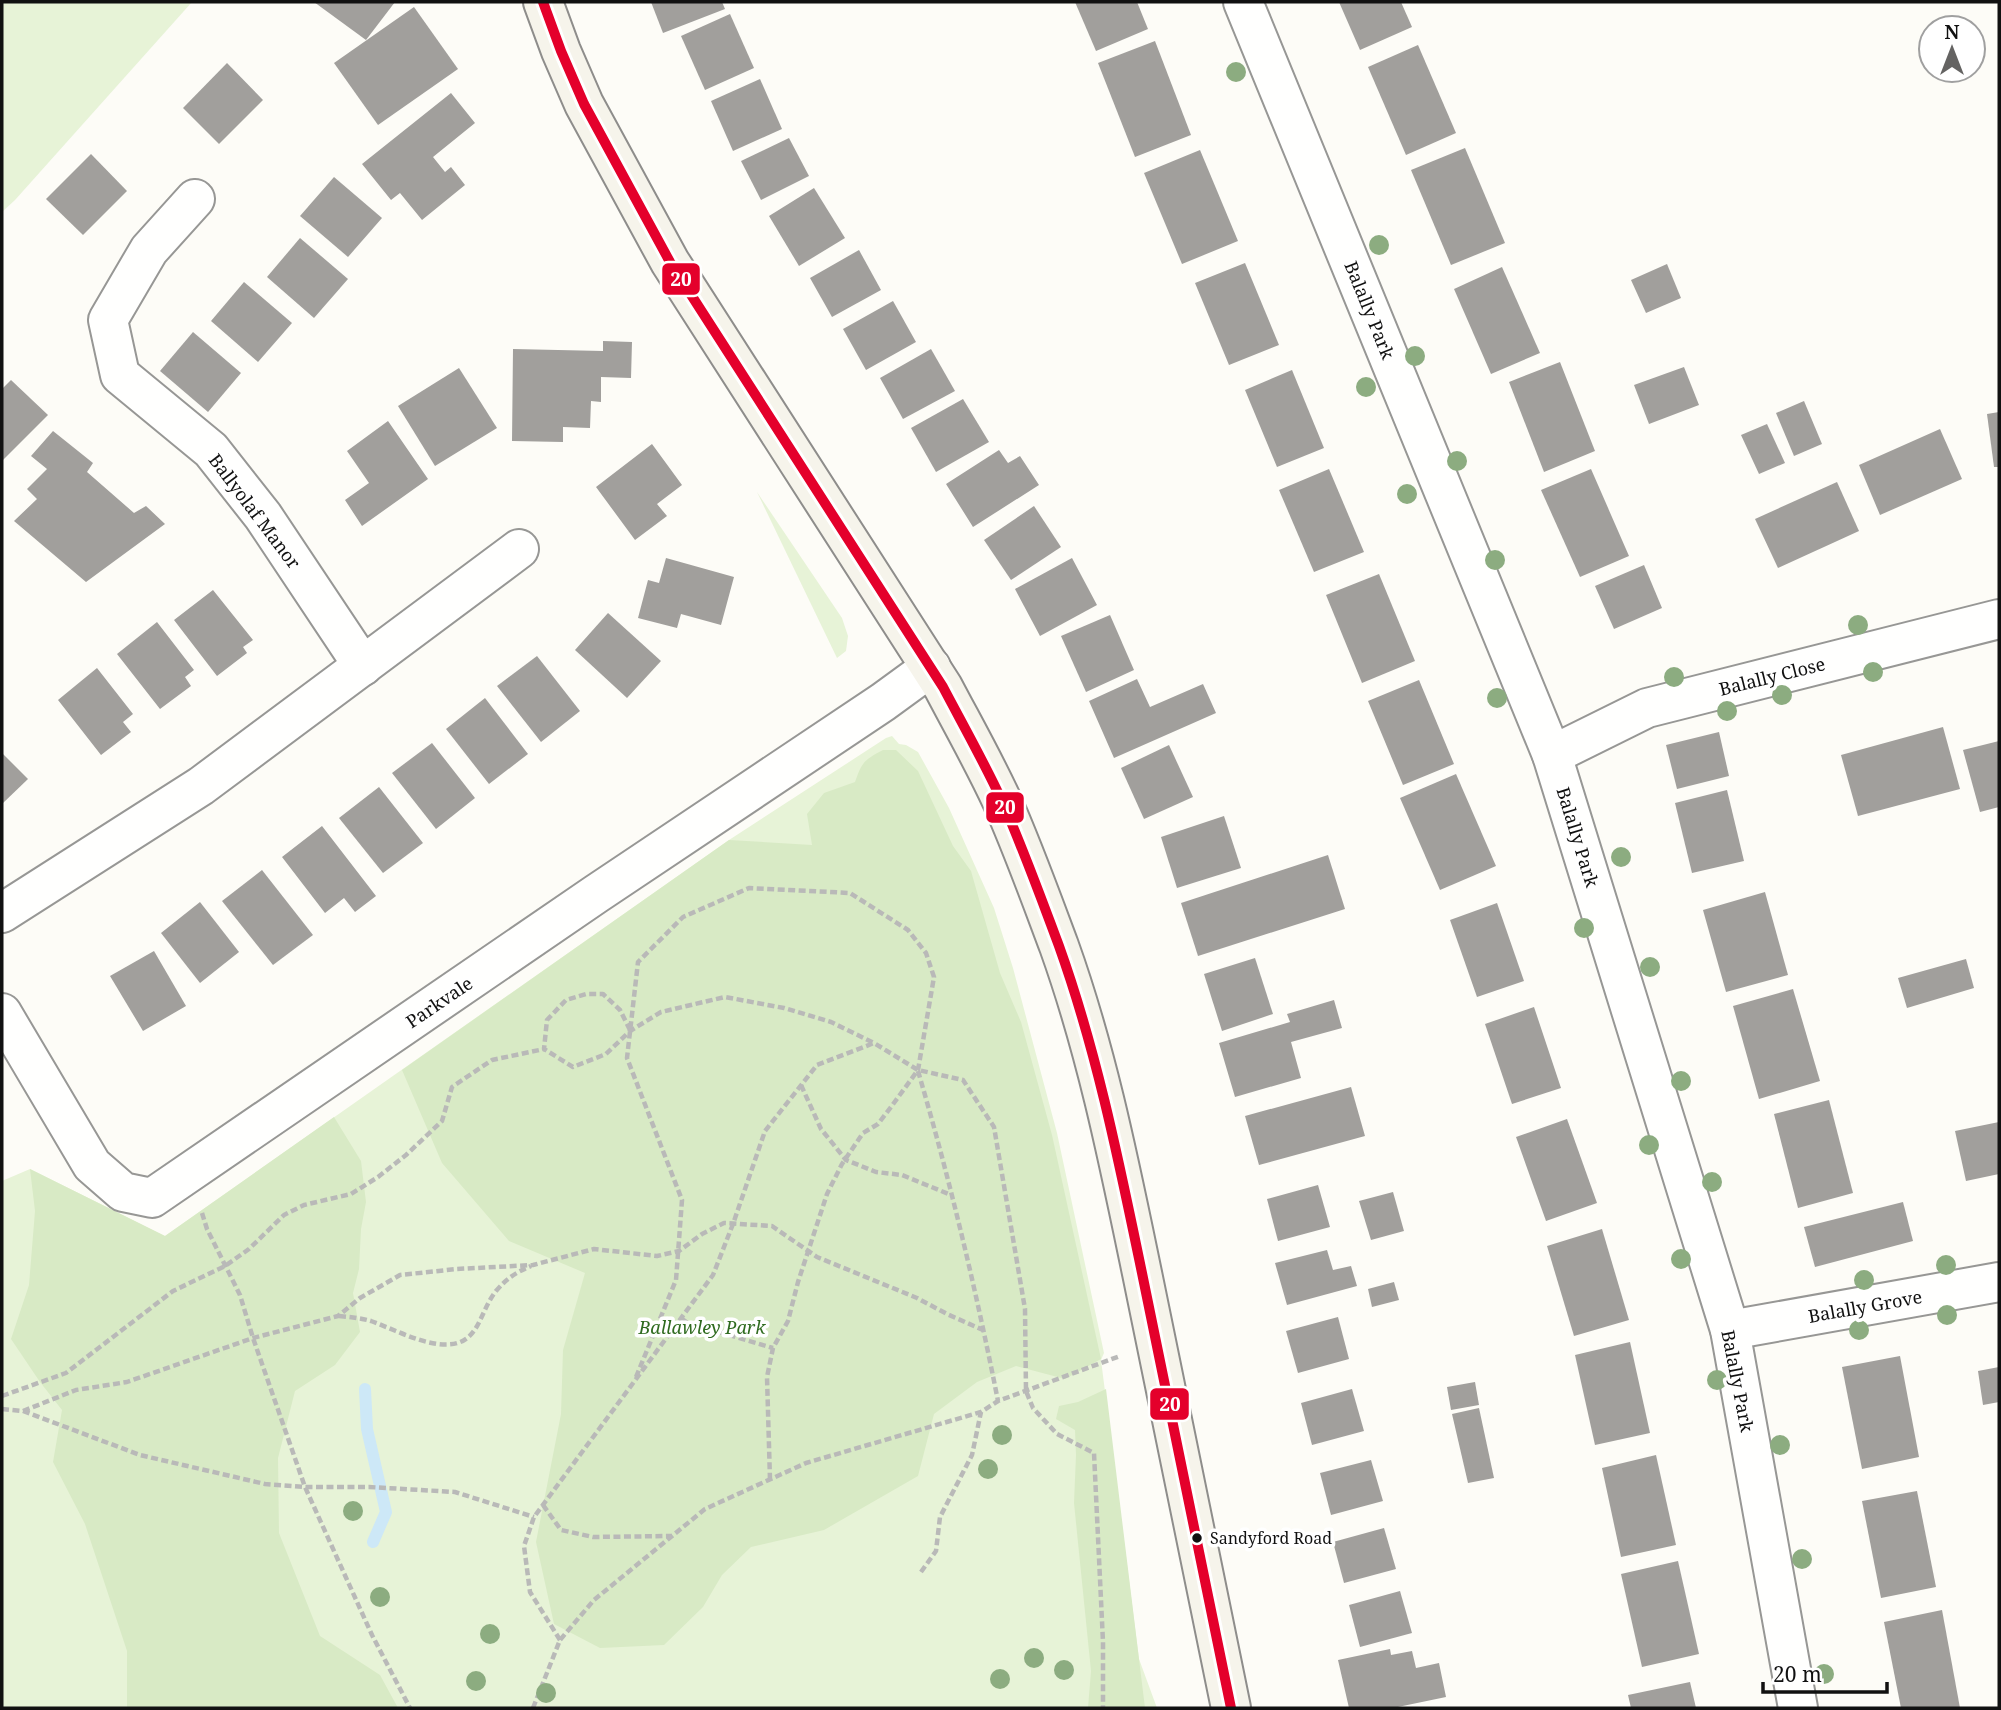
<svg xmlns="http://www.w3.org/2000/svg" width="2001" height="1710" font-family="'Noto Serif',serif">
	<rect width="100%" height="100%" fill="#fdfcf7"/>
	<g fill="#e7f3d7">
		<polygon points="2,2 192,2 15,200 2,212"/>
		<polygon points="757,492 842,618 848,636 846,651 837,658"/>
		<polygon points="892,736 899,744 906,745 918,752 949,808 994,908 1013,968 1057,1133 1104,1353 1101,1360 1139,1659 1157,1708 2,1708 2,1181 30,1169 165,1236 729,840 886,738"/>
	</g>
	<g fill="#d8eac5">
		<path d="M883,750H896L918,771L953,846L971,871L1000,973L1021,1022L1052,1135L1101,1359L1065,1379L1016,1366L977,1382L934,1414L918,1476L824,1530L751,1547L722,1575L703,1607L664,1645L600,1648L554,1624L536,1542L561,1414L563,1350L585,1273L509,1241L442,1163L402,1070L729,840L812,845L807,814L824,793L855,782C862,762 864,760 883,750Z"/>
		<polygon points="334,1117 361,1161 366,1202 361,1229 359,1269 353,1293 360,1332 335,1365 295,1391 278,1458 279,1533 320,1636 380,1675 398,1708 127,1708 127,1651 85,1524 53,1462 62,1410 40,1382 11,1339 29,1285 35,1211 30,1169 165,1236"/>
		<polygon points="1106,1389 1145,1708 1088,1708 1091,1671 1074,1503 1076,1455 1075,1430 1056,1419 1059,1406 1078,1402"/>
	</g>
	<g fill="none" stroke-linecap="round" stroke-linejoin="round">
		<polyline stroke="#cde8f7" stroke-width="12" points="365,1389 367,1429 386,1512 373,1542"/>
	</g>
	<g fill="#a19f9c">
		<polygon points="314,2 395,2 366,40"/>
		<polygon points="651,2 722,2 725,9 663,33"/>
		<polygon points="1075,2 1137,2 1148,29 1096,51"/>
		<polygon points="1339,2 1401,2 1412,27 1360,50"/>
		<polygon points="414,7 458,69 378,125 334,63"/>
		<polygon points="730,14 754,68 705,90 681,36"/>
		<polygon points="1155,41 1191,135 1135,157 1098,63"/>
		<polygon points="1418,45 1456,133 1406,155 1368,67"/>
		<polygon points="227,63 263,100 219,144 183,108"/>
		<polygon points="760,79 782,129 733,151 711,101"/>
		<polygon points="451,93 475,123 433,157 445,172 451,167 465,185 422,220 400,193 391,200 362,164"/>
		<polygon points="789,138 809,176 761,200 741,161"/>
		<polygon points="1465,148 1505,243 1451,265 1411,170"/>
		<polygon points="1200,150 1238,241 1182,264 1144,173"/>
		<polygon points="91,154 127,191 83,235 46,199"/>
		<polygon points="334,177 382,218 348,257 300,216"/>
		<polygon points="814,188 845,238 799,266 769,216"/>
		<polygon points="300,238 348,279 314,318 267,277"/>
		<polygon points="859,250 881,290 832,317 810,278"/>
		<polygon points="1245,263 1279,345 1229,365 1195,283"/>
		<polygon points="1667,264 1681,298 1646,313 1631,280"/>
		<polygon points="1502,267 1540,353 1491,374 1454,289"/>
		<polygon points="244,282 292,323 258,362 211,321"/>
		<polygon points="893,301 916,342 866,370 843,329"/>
		<polygon points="193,332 241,373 208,412 160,371"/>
		<polygon points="603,341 632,342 631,378 601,377 601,402 591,401 590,428 563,427 563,442 512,441 513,349 603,351"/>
		<polygon points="931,349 955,391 903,419 880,378"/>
		<polygon points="1560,362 1595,451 1544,472 1509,382"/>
		<polygon points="1684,367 1699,405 1649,424 1634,385"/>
		<polygon points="459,368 497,428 435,466 398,406"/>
		<polygon points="1292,370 1324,448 1277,467 1245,390"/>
		<polygon points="11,380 48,415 3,460 2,458 2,389"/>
		<polygon points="963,399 989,442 936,472 911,428"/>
		<polygon points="1804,401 1822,444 1794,456 1776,413"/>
		<polygon points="1999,412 1999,467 1994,467 1987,414"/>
		<polygon points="388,421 428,479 362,526 345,500 369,483 347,451"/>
		<polygon points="1767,424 1785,463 1759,474 1741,435"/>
		<polygon points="1940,429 1962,479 1880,515 1859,465"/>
		<polygon points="53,431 93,463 87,472 134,513 146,506 165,524 86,582 14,521 37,499 27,489 47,469 31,456"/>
		<polygon points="652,444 682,485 657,504 667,516 635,540 596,487"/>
		<polygon points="999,450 1008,463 1020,456 1039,485 973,527 946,484"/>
		<polygon points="1329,469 1364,552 1314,572 1279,490"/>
		<polygon points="1591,469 1629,556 1580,577 1541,490"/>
		<polygon points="1837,482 1859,531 1778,568 1755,519"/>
		<polygon points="1034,506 1061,547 1011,580 984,540"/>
		<polygon points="666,558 734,577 721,625 681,614 677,628 638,618 648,580 659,583"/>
		<polygon points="1072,558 1097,605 1040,636 1015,589"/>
		<polygon points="1644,565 1662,608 1614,629 1595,586"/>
		<polygon points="1379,574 1415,661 1362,683 1326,595"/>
		<polygon points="213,590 253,640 243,647 247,653 217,676 174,620"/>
		<polygon points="608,613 661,661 627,698 575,650"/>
		<polygon points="1110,615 1134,670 1086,692 1061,636"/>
		<polygon points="157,622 194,670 185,677 191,686 160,709 117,654"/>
		<polygon points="537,656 580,711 541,742 497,686"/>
		<polygon points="97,668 133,714 123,722 131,732 101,755 58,700"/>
		<polygon points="1137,679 1150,707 1203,684 1216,713 1114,758 1089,701"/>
		<polygon points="1419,680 1454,764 1403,785 1368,701"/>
		<polygon points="485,698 528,754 489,784 446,729"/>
		<polygon points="1943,727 1960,789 1858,816 1841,755"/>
		<polygon points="1719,732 1729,776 1677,789 1666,745"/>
		<polygon points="1999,741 1999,807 1980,812 1963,750"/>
		<polygon points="432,743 475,798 436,829 392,773"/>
		<polygon points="1169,745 1193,797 1144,819 1121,768"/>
		<polygon points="2,753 28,779 2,804"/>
		<polygon points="1456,774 1496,866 1440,890 1400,798"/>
		<polygon points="379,787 423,843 383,873 339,818"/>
		<polygon points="1727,790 1744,861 1692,873 1675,803"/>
		<polygon points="1224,816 1241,868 1177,888 1161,837"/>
		<polygon points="322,826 376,896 355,912 344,898 325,913 282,857"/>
		<polygon points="1328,855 1345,909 1198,956 1181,903"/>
		<polygon points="262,870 313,935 273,965 222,901"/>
		<polygon points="1765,892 1788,975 1726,992 1703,910"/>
		<polygon points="200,902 239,952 200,983 161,933"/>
		<polygon points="1497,903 1524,981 1477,997 1450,920"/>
		<polygon points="154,951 186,1006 143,1031 110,976"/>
		<polygon points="1255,958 1273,1014 1222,1031 1204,974"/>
		<polygon points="1966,959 1974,988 1907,1008 1898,978"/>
		<polygon points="1793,989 1820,1081 1759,1099 1733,1006"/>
		<polygon points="1334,1000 1342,1028 1291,1042 1301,1078 1235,1097 1219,1043 1290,1022 1287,1014"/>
		<polygon points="1534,1007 1561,1088 1512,1104 1485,1024"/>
		<polygon points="1351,1087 1365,1136 1259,1165 1245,1116"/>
		<polygon points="1829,1100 1853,1193 1798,1208 1774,1114"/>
		<polygon points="1567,1119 1597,1203 1546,1221 1516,1137"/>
		<polygon points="1999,1122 1999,1174 1966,1181 1955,1131"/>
		<polygon points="1318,1185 1330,1227 1278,1241 1267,1199"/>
		<polygon points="1393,1192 1404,1231 1371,1240 1359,1201"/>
		<polygon points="1903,1202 1913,1241 1815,1267 1804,1227"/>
		<polygon points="1602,1229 1629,1320 1574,1336 1547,1246"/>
		<polygon points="1327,1250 1333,1270 1351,1266 1357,1286 1287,1305 1275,1263"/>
		<polygon points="1394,1282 1399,1300 1372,1307 1368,1289"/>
		<polygon points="1338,1317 1349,1359 1298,1373 1286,1331"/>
		<polygon points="1630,1342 1650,1433 1595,1445 1575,1355"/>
		<polygon points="1900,1356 1919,1457 1862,1469 1842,1367"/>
		<polygon points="1999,1367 1999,1402 1983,1405 1978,1371"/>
		<polygon points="1475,1382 1479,1405 1451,1410 1447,1387"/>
		<polygon points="1352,1389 1364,1431 1312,1445 1301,1403"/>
		<polygon points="1479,1408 1494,1478 1468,1483 1452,1414"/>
		<polygon points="1656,1455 1676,1545 1621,1557 1602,1468"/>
		<polygon points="1371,1460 1383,1501 1331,1515 1320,1473"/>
		<polygon points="1917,1491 1936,1587 1881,1598 1862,1501"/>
		<polygon points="1384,1528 1396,1569 1344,1583 1333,1542"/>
		<polygon points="1678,1561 1699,1654 1642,1667 1621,1574"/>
		<polygon points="1400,1591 1412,1633 1360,1647 1349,1605"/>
		<polygon points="1942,1610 1960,1708 1901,1708 1884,1622"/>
		<polygon points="1390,1649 1391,1655 1412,1651 1416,1668 1439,1663 1446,1697 1393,1708 1349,1708 1338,1660"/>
		<polygon points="1690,1682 1696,1708 1631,1708 1628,1695"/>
	</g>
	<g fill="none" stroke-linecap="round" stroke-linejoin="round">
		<defs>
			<g id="minor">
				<polyline points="1243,2 1552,755 1730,1330 1798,1708"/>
				<polyline points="195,199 149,250 108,320 120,375 211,450 263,516 363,666"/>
				<polyline points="1552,755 1647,708 1999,619"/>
				<polyline points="2,913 201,786 519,549"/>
				<polyline points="2,1013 92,1165 123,1192 152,1198 596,894 883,702 931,667"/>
				<polyline points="1730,1330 1999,1282"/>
			</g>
			<path id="secondary" d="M543,2L561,51L584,104L670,262L943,687C963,725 984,762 1002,801C1023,848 1041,898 1059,946C1097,1052 1119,1162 1142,1273C1173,1418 1202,1563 1231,1708"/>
		</defs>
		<use href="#minor" stroke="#979795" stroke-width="42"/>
		<use href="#secondary" stroke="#8e8d8b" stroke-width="42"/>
		<g stroke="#b9b9b8" stroke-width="4.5" stroke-dasharray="7 3.5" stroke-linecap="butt">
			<polyline points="630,1030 620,1010 603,994 586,994 566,1000 547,1020 544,1049 573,1067 606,1054 630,1031 661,1012 725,997 784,1008 831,1022 874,1043"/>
			<path d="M918,1071C950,1180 976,1290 998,1401"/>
			<polyline points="801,1085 821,1129 846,1160 876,1172 902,1175 951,1195"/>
			<polyline points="202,1213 207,1229 240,1295 253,1338 305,1487 372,1635 410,1708"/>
			<path d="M339,1316C350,1317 361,1318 371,1321C393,1329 415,1341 438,1344C480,1349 477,1315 496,1291C507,1278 515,1273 531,1266"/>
			<polyline points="681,1318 698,1331 719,1332 773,1348"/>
			<polyline points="636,1377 676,1280 682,1200 627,1058 638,962 683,917 749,888 850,893 908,930 926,953 934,977 918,1070 891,1107 878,1124 863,1133 842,1164 827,1194 798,1282 788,1321 773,1348 767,1377 770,1480"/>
			<polyline points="2,1396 66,1373 173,1291 225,1266 249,1249 284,1215 304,1205 351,1194 378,1177 406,1155 442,1121 452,1087 492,1060 544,1049"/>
			<polyline points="2,1409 23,1411 140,1455 265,1484 305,1487 369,1487 455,1492 534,1517"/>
			<polyline points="23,1411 76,1390 127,1382 253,1338 338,1316 360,1298 400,1275 457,1269 533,1265 594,1249 657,1256 679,1251 702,1234 724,1223 772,1226 817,1257 917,1298 947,1314 983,1330"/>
			<polyline points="543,1505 561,1530 593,1537 672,1536"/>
			<polyline points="921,1572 936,1551 940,1517 972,1455 981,1412"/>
			<polyline points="560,1640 530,1592 524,1546 534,1517 713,1275 733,1224 765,1131 817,1065 874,1043 918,1070 963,1080 994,1127 1025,1309 1026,1391 1033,1408 1057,1434 1094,1453 1103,1642 1103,1708"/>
			<polyline points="533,1708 560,1640 594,1600 705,1509 806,1463 981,1412 998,1401 1120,1356"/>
		</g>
		<use href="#minor" stroke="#fffffe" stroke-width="38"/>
		<use href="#secondary" stroke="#f6f4eb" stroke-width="38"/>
		<defs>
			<path id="bus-1" d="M543,2L561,51L584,104L670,262L943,687C963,725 984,762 1002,801C1023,848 1041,898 1059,946C1097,1052 1119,1162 1142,1273C1173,1418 1202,1563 1231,1708"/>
		</defs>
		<use href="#bus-1" stroke="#fff" stroke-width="16"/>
		<use href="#bus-1" stroke="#e4002b" stroke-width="10"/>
	</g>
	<g fill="#8cac80">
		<circle cx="1236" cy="72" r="10"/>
		<circle cx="1379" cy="245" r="10"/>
		<circle cx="1415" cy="356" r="10"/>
		<circle cx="1366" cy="387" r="10"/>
		<circle cx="1457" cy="461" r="10"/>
		<circle cx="1407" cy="494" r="10"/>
		<circle cx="1495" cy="560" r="10"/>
		<circle cx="1858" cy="625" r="10"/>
		<circle cx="1873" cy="672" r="10"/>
		<circle cx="1674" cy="677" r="10"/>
		<circle cx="1782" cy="695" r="10"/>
		<circle cx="1497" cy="698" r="10"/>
		<circle cx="1727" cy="711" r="10"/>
		<circle cx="1621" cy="857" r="10"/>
		<circle cx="1584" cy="928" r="10"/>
		<circle cx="1650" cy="967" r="10"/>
		<circle cx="1681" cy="1081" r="10"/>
		<circle cx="1649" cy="1145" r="10"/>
		<circle cx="1712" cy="1182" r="10"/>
		<circle cx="1681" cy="1259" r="10"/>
		<circle cx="1946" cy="1265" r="10"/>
		<circle cx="1864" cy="1280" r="10"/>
		<circle cx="1947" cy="1315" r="10"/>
		<circle cx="1859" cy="1330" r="10"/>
		<circle cx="1717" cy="1380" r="10"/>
		<circle cx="1002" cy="1435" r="10"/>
		<circle cx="1780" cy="1445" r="10"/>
		<circle cx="988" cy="1469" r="10"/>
		<circle cx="353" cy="1511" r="10"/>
		<circle cx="1802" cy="1559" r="10"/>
		<circle cx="380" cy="1597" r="10"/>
		<circle cx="490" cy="1634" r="10"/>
		<circle cx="1034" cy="1658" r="10"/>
		<circle cx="1064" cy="1670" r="10"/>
		<circle cx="1824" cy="1674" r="10"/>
		<circle cx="1000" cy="1679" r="10"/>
		<circle cx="476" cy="1681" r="10"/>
		<circle cx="546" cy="1693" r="10"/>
	</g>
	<circle fill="#111" stroke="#fff" stroke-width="2.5" cx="1197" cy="1538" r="6"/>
	<g text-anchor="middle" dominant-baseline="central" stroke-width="7" stroke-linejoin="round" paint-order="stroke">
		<g font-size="16" fill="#111" stroke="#fff" text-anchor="start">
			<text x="1210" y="1538">Sandyford Road</text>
		</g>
		<g font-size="18" fill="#111" stroke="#fff">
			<text transform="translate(1370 310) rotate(68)">Balally Park</text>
			<text transform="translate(255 511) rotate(53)">Ballyolaf Manor</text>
			<text transform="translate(1772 676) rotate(-14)">Balally Close</text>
			<text transform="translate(1578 837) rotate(73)">Balally Park</text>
			<text transform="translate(439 1002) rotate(-34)">Parkvale</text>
			<text transform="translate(1865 1306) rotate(-10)">Balally Grove</text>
			<text transform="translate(1738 1381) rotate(79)">Balally Park</text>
		</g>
		<g font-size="18" font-style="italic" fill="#2f6b1f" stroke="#fff">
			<text x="702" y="1327">Ballawley Park</text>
		</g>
	</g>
	<g stroke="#fff" stroke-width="2.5">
		<rect x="661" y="262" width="40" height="34" rx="7" fill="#e4002b"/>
		<rect x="985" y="791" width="40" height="33" rx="7" fill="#e4002b"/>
		<rect x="1149" y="1387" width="41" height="34" rx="7" fill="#e4002b"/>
	</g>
	<g font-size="19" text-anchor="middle" font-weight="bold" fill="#fff">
		<text x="681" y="286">20</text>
		<text x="1005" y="814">20</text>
		<text x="1170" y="1411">20</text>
	</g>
	<rect width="2001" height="1710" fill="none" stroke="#111111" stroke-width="7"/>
	<g transform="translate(1952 49)"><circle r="33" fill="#ffffff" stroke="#a0a0a0" stroke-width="2"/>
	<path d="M0-5L12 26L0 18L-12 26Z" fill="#646362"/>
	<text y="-10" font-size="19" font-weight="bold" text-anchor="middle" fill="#111111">N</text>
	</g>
	<path d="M1763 1682v10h124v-10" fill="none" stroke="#111111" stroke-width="3.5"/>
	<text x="1773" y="1682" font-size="21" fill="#111111" stroke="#ffffff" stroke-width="5" paint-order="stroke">20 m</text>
</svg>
